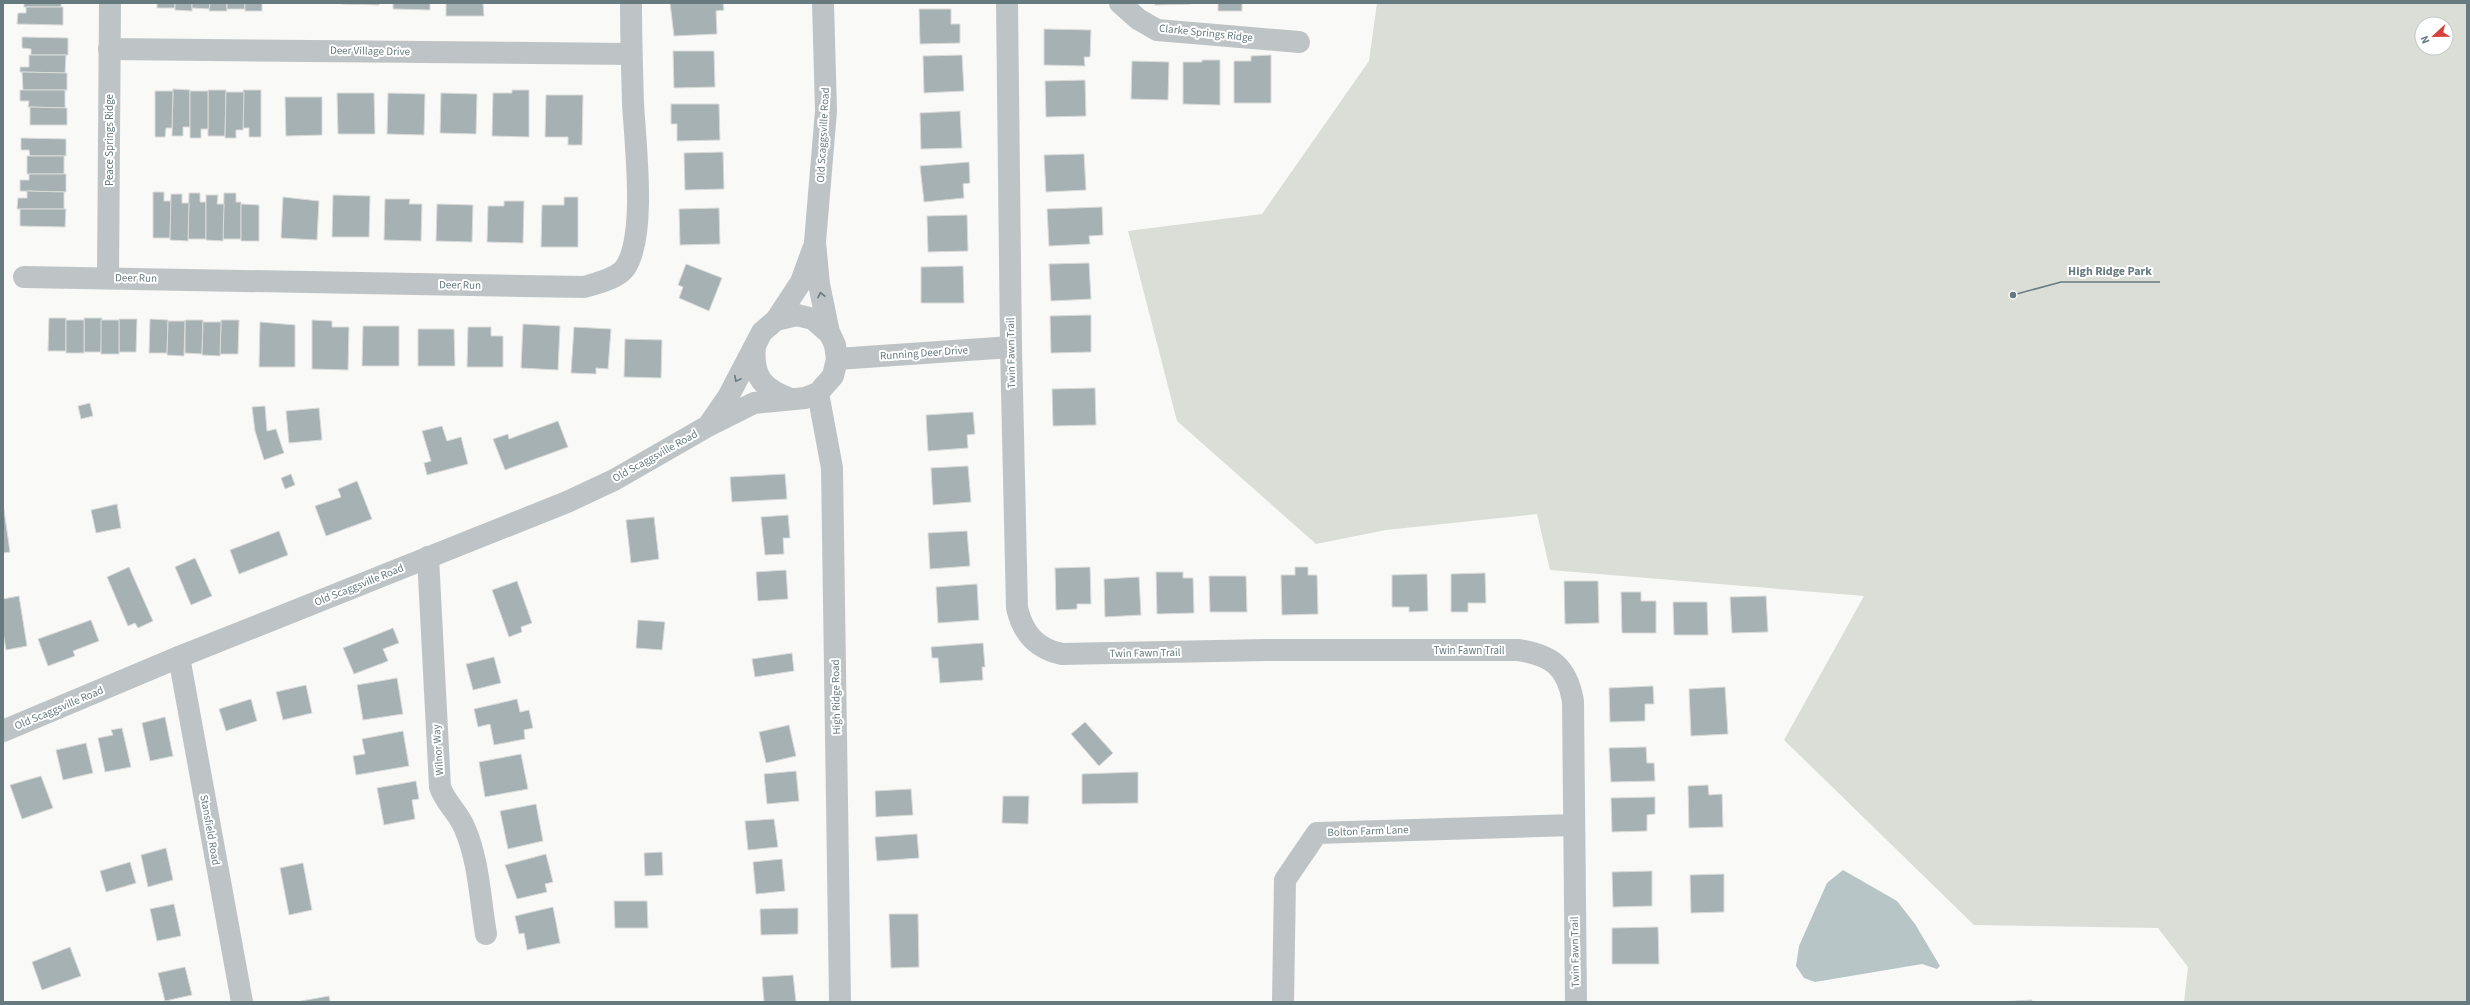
<svg xmlns="http://www.w3.org/2000/svg" width="2470" height="1005" font-family="'Source Sans 3',sans-serif">
	<rect width="100%" height="100%" fill="#f9f9f7"/>
	<path fill="#dbded7" fill-rule="evenodd" d="M1377,3H2467V1002H2184L2188,967L2158,928L1974,925L1784,740L1864,596L1550,570L1537,514L1386,530L1316,544L1177,421L1128,231L1262,214L1369,61ZM2422,24H2446V48H2422Z"/>
	<polygon fill="#b7c5c6" points="1843,870 1897,901 1915,924 1940,966 1937,969 1922,964 1815,982 1804,978 1796,966 1799,946 1827,883"/>
	<g fill="#a6b1b4" stroke="#dbdbda">
		<rect x="24" y="3" width="37" height="4"/>
		<rect x="157" y="3" width="18" height="5"/>
		<polygon points="175,3 192,3 192,11 175,10"/>
		<polygon points="192,3 210,3 210,9 192,8"/>
		<polygon points="210,3 227,3 227,11 209,11"/>
		<rect x="227" y="3" width="18" height="6"/>
		<rect x="245" y="3" width="17" height="8"/>
		<polygon points="342,3 379,3 379,5 342,4"/>
		<polygon points="393,3 430,3 430,10 393,9"/>
		<polygon points="446,3 483,3 484,16 446,16"/>
		<polygon points="670,3 723,3 724,10 716,11 717,34 674,36"/>
		<polygon points="1155,3 1191,3 1191,4 1155,5"/>
		<polygon points="1205,3 1242,3 1242,11 1218,11 1218,3"/>
		<polygon points="26,7 63,7 63,25 17,24 18,13 26,13"/>
		<polygon points="919,9 951,9 951,24 960,24 960,43 920,44"/>
		<polygon points="1044,29 1091,30 1090,57 1084,57 1085,66 1044,65"/>
		<polygon points="22,37 68,38 68,55 31,55 31,49 22,48"/>
		<polygon points="673,51 714,51 715,87 674,88"/>
		<polygon points="29,55 66,55 65,73 20,72 20,67 29,67"/>
		<polygon points="962,55 964,91 924,93 923,56"/>
		<polygon points="1271,55 1271,103 1234,103 1234,61 1251,61 1251,56"/>
		<polygon points="1202,60 1220,60 1220,105 1183,104 1183,62 1202,62"/>
		<polygon points="1132,61 1169,62 1168,100 1131,99"/>
		<polygon points="22,72 67,73 67,90 23,90"/>
		<polygon points="1085,80 1086,116 1046,117 1045,81"/>
		<polygon points="173,89 190,90 190,127 183,127 183,136 172,136"/>
		<polygon points="20,90 65,90 65,108 28,107 29,101 20,101"/>
		<polygon points="208,90 226,90 225,136 208,136"/>
		<polygon points="243,90 261,90 261,137 249,137 249,128 243,128"/>
		<polygon points="512,90 529,90 529,137 492,136 493,93 512,93"/>
		<polygon points="155,91 173,91 172,128 166,128 165,137 155,137"/>
		<polygon points="190,91 208,91 208,129 201,129 201,138 190,138"/>
		<polygon points="226,92 244,92 243,130 236,130 236,138 225,138"/>
		<polygon points="337,93 374,93 375,134 338,134"/>
		<polygon points="388,93 425,94 424,135 387,134"/>
		<polygon points="441,93 477,94 476,134 440,133"/>
		<polygon points="546,95 583,95 582,145 568,145 568,137 545,137"/>
		<polygon points="285,97 322,97 322,135 286,136"/>
		<polygon points="671,104 719,104 720,140 677,141 677,124 671,124"/>
		<polygon points="30,107 67,108 67,125 30,125"/>
		<polygon points="960,111 962,148 921,149 920,113"/>
		<polygon points="21,138 66,139 66,156 30,156 29,150 21,150"/>
		<polygon points="723,152 724,189 685,190 684,153"/>
		<polygon points="1084,154 1086,190 1046,192 1044,155"/>
		<rect x="27" y="156" width="37" height="18"/>
		<polygon points="969,162 970,183 963,184 964,198 924,202 920,166"/>
		<polygon points="29,174 66,174 66,192 20,191 20,180 29,180"/>
		<polygon points="27,191 64,192 64,209 17,209 18,198 27,198"/>
		<polygon points="153,192 164,192 164,201 171,201 170,238 153,238"/>
		<polygon points="189,193 200,193 200,202 206,202 206,239 188,239"/>
		<polygon points="224,193 236,193 236,202 241,202 241,239 223,239"/>
		<polygon points="171,194 182,194 182,203 189,203 188,241 170,240"/>
		<polygon points="206,195 218,195 217,204 224,204 223,241 206,240"/>
		<polygon points="333,195 370,196 369,237 332,237"/>
		<polygon points="283,197 319,201 317,240 281,238"/>
		<polygon points="564,197 578,197 578,247 541,247 542,205 564,205"/>
		<polygon points="385,199 410,199 409,204 422,204 421,241 384,240"/>
		<polygon points="504,201 524,201 523,243 487,242 488,206 504,206"/>
		<polygon points="241,204 259,205 259,241 241,241"/>
		<polygon points="437,204 473,205 472,242 436,241"/>
		<polygon points="1102,207 1103,235 1089,236 1090,244 1049,246 1047,209"/>
		<polygon points="719,208 720,244 680,245 679,209"/>
		<polygon points="20,209 66,209 65,227 20,226"/>
		<polygon points="967,215 968,251 928,252 927,216"/>
		<polygon points="1089,263 1091,299 1051,301 1049,264"/>
		<polygon points="686,264 722,278 709,311 679,298 683,287 678,285"/>
		<polygon points="963,266 964,303 921,303 921,267"/>
		<polygon points="1091,315 1091,352 1051,353 1050,316"/>
		<polygon points="49,318 66,318 66,351 48,351"/>
		<polygon points="84,318 102,318 101,352 84,352"/>
		<polygon points="119,319 137,319 136,352 119,352"/>
		<polygon points="150,319 168,320 167,353 149,353"/>
		<rect x="66" y="320" width="18" height="33"/>
		<rect x="101" y="320" width="18" height="34"/>
		<polygon points="185,320 203,320 202,354 185,353"/>
		<polygon points="221,320 239,320 238,354 220,354"/>
		<polygon points="312,320 332,321 332,327 349,327 348,370 312,369"/>
		<polygon points="168,321 185,321 184,356 167,355"/>
		<polygon points="203,322 221,322 220,356 202,355"/>
		<polygon points="260,322 295,325 295,367 259,367"/>
		<polygon points="523,324 560,326 558,370 521,368"/>
		<polygon points="363,326 399,326 399,366 362,366"/>
		<polygon points="468,327 491,327 491,336 503,336 503,367 467,367"/>
		<polygon points="574,327 611,329 608,369 596,368 596,374 571,373"/>
		<polygon points="418,329 454,329 455,366 418,366"/>
		<polygon points="625,339 662,340 661,378 624,377"/>
		<polygon points="1095,388 1096,425 1053,426 1052,389"/>
		<polygon points="90,403 93,416 81,419 78,406"/>
		<polygon points="265,406 267,431 276,429 284,453 264,460 255,431 252,407"/>
		<polygon points="319,408 322,440 289,443 286,411"/>
		<polygon points="973,412 975,434 967,435 968,448 928,451 926,415"/>
		<polygon points="558,421 568,447 505,470 493,439 508,434 509,439"/>
		<polygon points="442,426 447,441 461,437 468,464 427,475 424,463 431,461 422,431"/>
		<polygon points="968,466 971,502 933,505 931,468"/>
		<polygon points="291,474 295,485 285,489 281,478"/>
		<polygon points="785,474 787,499 732,502 730,477"/>
		<polygon points="357,481 372,519 326,536 315,506 341,497 338,489"/>
		<polygon points="3,503 10,552 3,553"/>
		<polygon points="117,504 121,528 96,533 91,510"/>
		<polygon points="788,515 790,538 783,538 784,554 765,555 761,517"/>
		<polygon points="654,517 659,559 631,563 626,520"/>
		<polygon points="279,531 288,555 239,574 230,550"/>
		<polygon points="967,531 970,566 930,569 928,533"/>
		<polygon points="195,558 212,596 191,605 175,567"/>
		<polygon points="129,567 153,621 138,628 135,623 128,626 107,577"/>
		<polygon points="1090,567 1091,604 1077,604 1077,609 1056,610 1055,568"/>
		<polygon points="1295,567 1308,567 1308,575 1317,575 1318,614 1282,615 1281,575 1295,575"/>
		<polygon points="786,570 788,599 758,601 756,572"/>
		<polygon points="1156,572 1183,572 1183,578 1193,578 1194,613 1157,614"/>
		<polygon points="1485,573 1486,603 1468,603 1468,612 1451,612 1451,574"/>
		<polygon points="1427,574 1428,611 1409,612 1409,607 1392,607 1392,575"/>
		<polygon points="1209,576 1246,576 1247,612 1210,612"/>
		<polygon points="1139,577 1141,615 1105,617 1104,579"/>
		<polygon points="517,581 532,623 521,627 522,632 509,637 492,590"/>
		<polygon points="1564,581 1598,581 1599,623 1565,624"/>
		<polygon points="977,584 979,620 938,623 936,587"/>
		<polygon points="1621,592 1641,592 1641,601 1656,601 1656,633 1622,633"/>
		<polygon points="19,596 27,646 6,650 3,632 3,599"/>
		<polygon points="1766,596 1768,632 1732,633 1730,597"/>
		<polygon points="1673,602 1707,602 1708,635 1674,635"/>
		<polygon points="91,620 99,641 73,651 75,656 48,666 38,639"/>
		<polygon points="638,620 665,622 662,650 636,648"/>
		<polygon points="393,628 399,643 383,649 388,661 354,674 343,648"/>
		<polygon points="983,643 985,667 982,667 983,680 940,683 938,658 932,658 931,647"/>
		<polygon points="792,653 794,671 755,677 752,659"/>
		<polygon points="494,657 501,683 473,690 466,664"/>
		<polygon points="397,678 403,714 363,720 357,685"/>
		<polygon points="306,685 312,713 283,720 276,692"/>
		<polygon points="1653,686 1654,704 1645,704 1645,721 1610,722 1609,688"/>
		<polygon points="1725,687 1728,734 1691,736 1689,689"/>
		<polygon points="251,699 257,721 226,731 219,709"/>
		<polygon points="517,699 520,712 529,710 533,728 524,730 525,739 494,745 490,724 478,727 474,709"/>
		<polygon points="165,717 173,756 150,761 142,723"/>
		<polygon points="1085,722 1113,753 1099,766 1071,734"/>
		<polygon points="789,725 796,756 766,763 759,732"/>
		<polygon points="122,728 131,767 105,772 98,738 113,735 111,730"/>
		<polygon points="403,731 409,766 356,775 353,756 365,754 362,739"/>
		<polygon points="86,743 93,773 63,780 56,750"/>
		<polygon points="1646,747 1647,763 1654,763 1655,781 1611,782 1609,748"/>
		<polygon points="521,754 528,789 485,797 479,762"/>
		<polygon points="796,771 799,801 767,804 764,774"/>
		<polygon points="1138,772 1138,803 1082,804 1082,774"/>
		<polygon points="41,776 53,808 22,819 10,785"/>
		<polygon points="416,781 419,799 412,800 415,819 384,825 377,788"/>
		<polygon points="1708,785 1709,795 1722,794 1723,827 1689,828 1688,786"/>
		<polygon points="911,789 913,815 876,817 875,791"/>
		<polygon points="1003,796 1029,796 1028,824 1002,823"/>
		<polygon points="1655,797 1655,814 1647,815 1647,831 1612,832 1611,798"/>
		<polygon points="536,804 543,841 508,849 500,811"/>
		<polygon points="774,819 778,847 748,850 745,821"/>
		<polygon points="917,834 919,858 877,861 875,837"/>
		<polygon points="166,848 173,880 148,887 141,855"/>
		<polygon points="662,852 663,875 645,876 644,853"/>
		<polygon points="546,854 553,882 545,884 547,892 517,899 505,865"/>
		<polygon points="782,859 785,891 756,894 753,862"/>
		<polygon points="130,862 136,883 106,892 100,871"/>
		<polygon points="303,863 312,910 289,915 280,868"/>
		<polygon points="1652,871 1652,906 1613,907 1612,872"/>
		<polygon points="1724,874 1724,912 1691,913 1690,875"/>
		<polygon points="614,901 647,901 648,928 615,928"/>
		<polygon points="174,904 181,936 157,941 150,909"/>
		<polygon points="553,907 560,943 527,950 524,933 519,934 515,916"/>
		<polygon points="798,908 798,934 761,935 760,909"/>
		<polygon points="889,914 918,914 919,967 891,968"/>
		<polygon points="1658,927 1659,964 1612,964 1612,928"/>
		<polygon points="70,947 81,976 42,990 32,962"/>
		<polygon points="185,967 192,995 165,1001 158,973"/>
		<polygon points="793,975 796,1002 764,1002 762,977"/>
		<polygon points="329,996 330,1002 301,1002 301,1001"/>
		<polygon points="2032,1000 2032,1002 1999,1002"/>
	</g>
	<g fill="none" stroke-linecap="round" stroke-linejoin="round">
		<g stroke="#bec4c6" stroke-width="22">
			<polyline points="823,3 826,111 815,242 819,284 829,333"/>
			<path d="M1007,3L1011,347L1017,608C1023,634 1037,649 1062,654L1267,650H1518C1552,655 1567,667 1573,701L1576,1002"/>
			<polyline points="1120,3 1138,19 1157,30 1299,42"/>
			<polyline points="109,49 631,54"/>
			<path d="M24,277L584,287C597,283 617,279 625,268C647,236 635,143 633,103C632,70 631,36 631,3"/>
			<polyline points="108,278 110,3"/>
			<polyline points="776,320 801,282 813,249"/>
			<path d="M755,346C752,377 763,389 791,399"/>
			<polyline points="837,359 1011,347"/>
			<polyline points="818,393 832,468 840,1002"/>
			<path d="M428,557L440,787C446,804 459,813 465,829C479,861 480,900 486,934"/>
			<polyline points="179,657 242,1002"/>
			<polyline points="3,731 179,657 567,502 614,480 708,426 754,403 805,398 818,393 833,376 837,359 835,345 830,334 813,319 797,315 776,320 762,332 728,397 708,426"/>
			<polyline points="1283,1002 1285,880 1317,833 1574,825"/>
		</g>
	</g>
	<defs><path id="oneway-chevron" d="M-2-3.5L2.5 0L-2 3.5" fill="none" stroke-width="1.6" stroke-linecap="round" stroke-linejoin="round"/></defs>
	<g stroke="#667a80">
		<use href="#oneway-chevron" transform="translate(821 295) rotate(-102)"/>
		<use href="#oneway-chevron" transform="translate(737 379) rotate(118)"/>
	</g>
	<g text-anchor="middle" dominant-baseline="central" stroke-width="4" stroke-linejoin="round" paint-order="stroke">
		<g font-size="11" fill="#667a80" stroke="#fff">
			<text transform="translate(1206 33) rotate(6)">Clarke Springs Ridge</text>
			<text transform="translate(370 51) rotate(1)">Deer Village Drive</text>
			<text transform="translate(823 135) rotate(-87)">Old Scaggsville Road</text>
			<text transform="translate(109 140) rotate(-90)">Peace Springs Ridge</text>
			<text transform="translate(136 278) rotate(1)">Deer Run</text>
			<text transform="translate(460 285) rotate(1)">Deer Run</text>
			<text transform="translate(924 353) rotate(-4)">Running Deer Drive</text>
			<text transform="translate(1011 353) rotate(-91)">Twin Fawn Trail</text>
			<text transform="translate(655 456) rotate(-29)">Old Scaggsville Road</text>
			<text transform="translate(359 585) rotate(-22)">Old Scaggsville Road</text>
			<text x="1469" y="650">Twin Fawn Trail</text>
			<text transform="translate(1145 653) rotate(-1)">Twin Fawn Trail</text>
			<text transform="translate(836 697) rotate(-91)">High Ridge Road</text>
			<text transform="translate(59 708) rotate(-23)">Old Scaggsville Road</text>
			<text transform="translate(438 750) rotate(-94)">Wilnor Way</text>
			<text transform="translate(210 830) rotate(80)">Stansfield Road</text>
			<text transform="translate(1368 831) rotate(-2)">Bolton Farm Lane</text>
			<text transform="translate(1575 952) rotate(-91)">Twin Fawn Trail</text>
		</g>
	</g>
	<path fill="none" stroke="#667a80" stroke-width="1.5" d="M2013 295L2061 282H2160"/>
	<circle fill="#667a80" stroke="#fff" stroke-width="1.5" cx="2013" cy="295" r="4"/>
	<g font-size="12" text-anchor="middle" font-weight="bold" fill="#667a80" stroke="#fff" stroke-width="4" stroke-linejoin="round" paint-order="stroke">
		<text x="2110" y="275">High Ridge Park</text>
	</g>
	<rect width="2470" height="1005" fill="none" stroke="#667a80" stroke-width="8"/>
	<g transform="translate(2434 36) rotate(248)"><circle r="19" fill="#ffffff" stroke="#c2cacc"/>
	<path d="M0-3L7 15L0 10L-7 15Z" fill="#d4443d"/>
	<text y="-6" font-size="11" font-weight="bold" text-anchor="middle" fill="#667a80">N</text>
	</g>
</svg>
